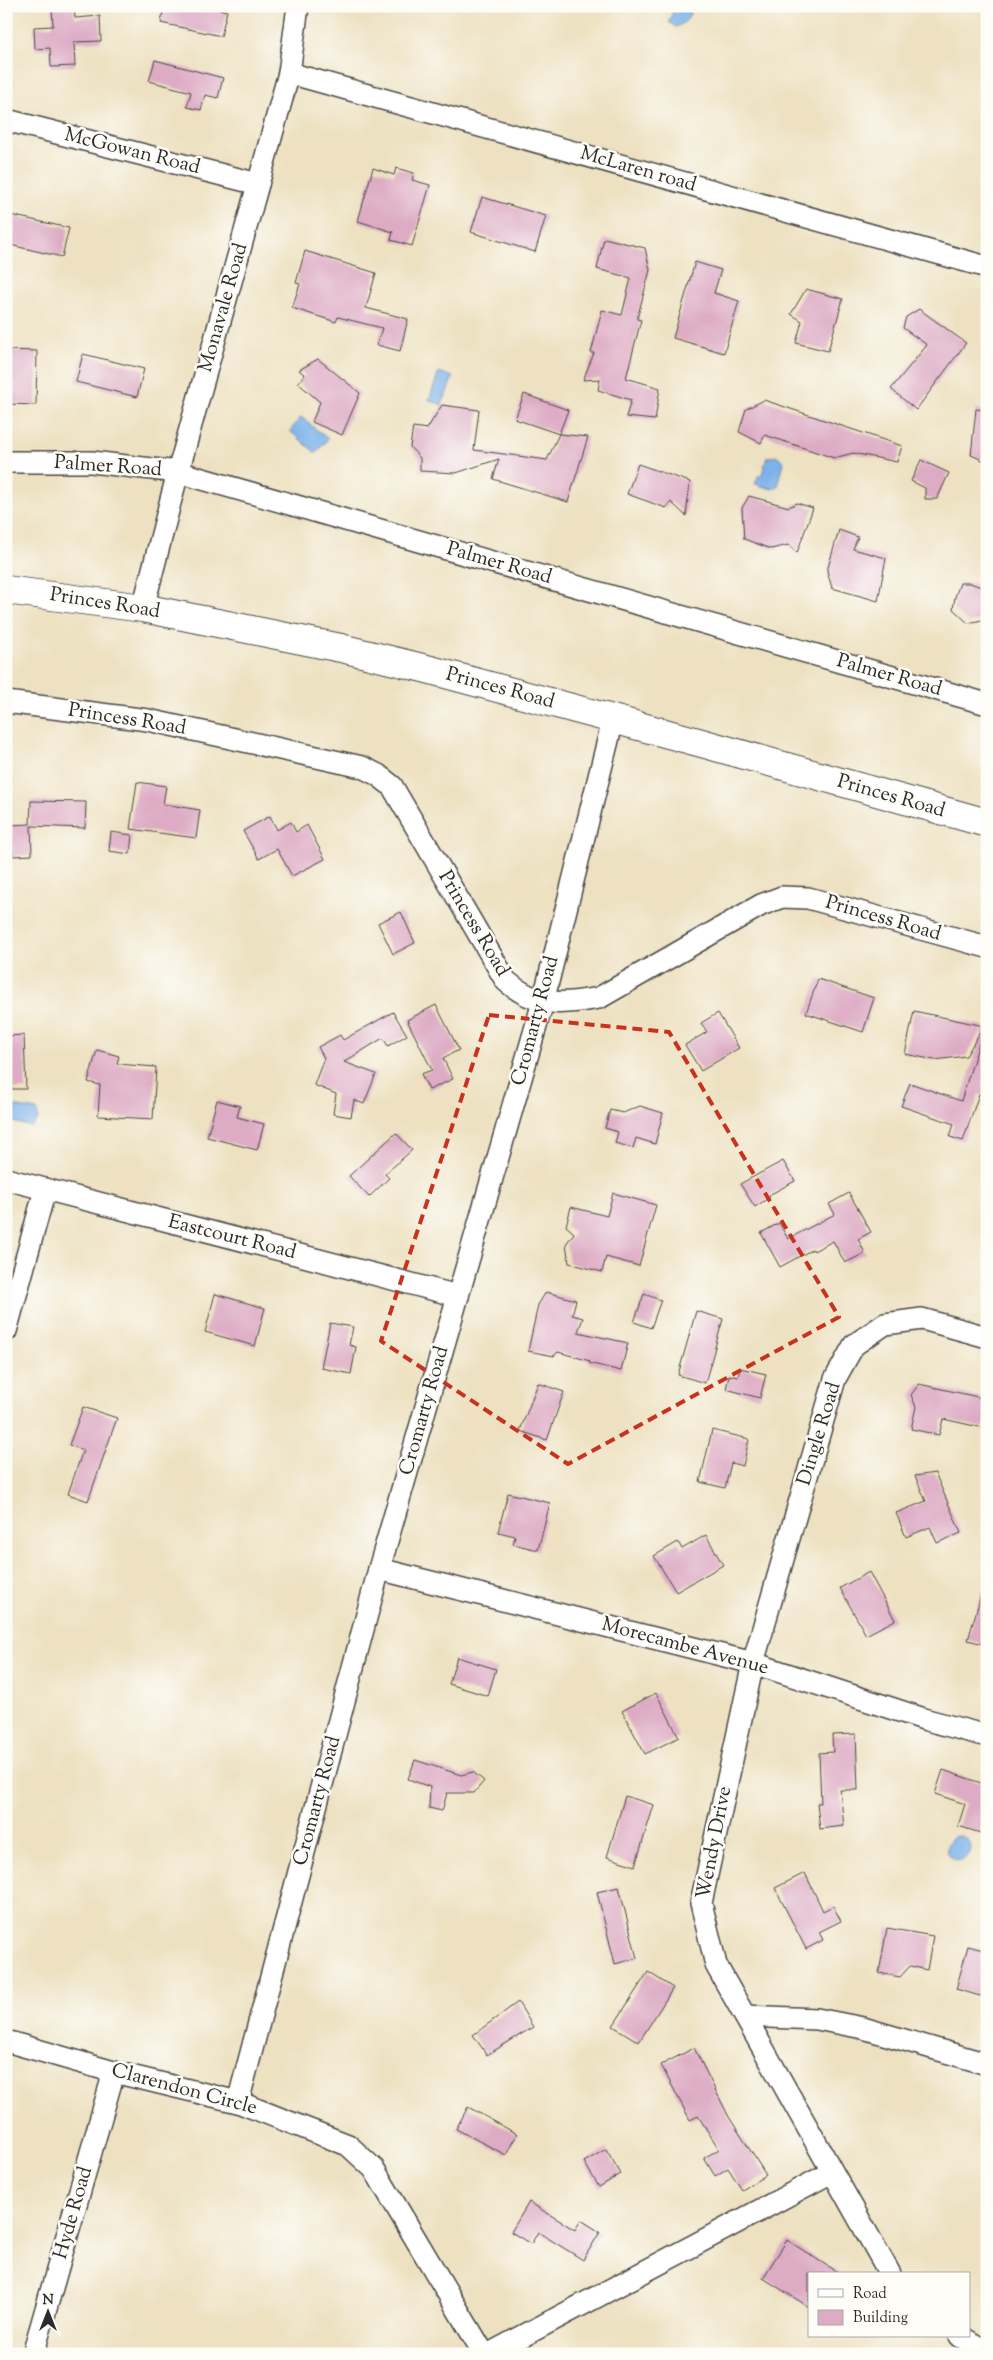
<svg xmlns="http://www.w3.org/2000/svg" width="993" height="2360" font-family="'Sorts Mill Goudy',serif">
	<rect width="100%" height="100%" fill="#fdfcf7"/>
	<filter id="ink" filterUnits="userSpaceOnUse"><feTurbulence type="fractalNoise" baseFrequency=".02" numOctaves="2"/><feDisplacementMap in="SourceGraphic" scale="10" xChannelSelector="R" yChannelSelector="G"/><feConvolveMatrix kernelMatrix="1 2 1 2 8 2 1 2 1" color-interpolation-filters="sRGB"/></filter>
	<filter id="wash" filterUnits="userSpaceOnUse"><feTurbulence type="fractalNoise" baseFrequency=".0096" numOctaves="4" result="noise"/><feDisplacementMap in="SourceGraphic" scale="20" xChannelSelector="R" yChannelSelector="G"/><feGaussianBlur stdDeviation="1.12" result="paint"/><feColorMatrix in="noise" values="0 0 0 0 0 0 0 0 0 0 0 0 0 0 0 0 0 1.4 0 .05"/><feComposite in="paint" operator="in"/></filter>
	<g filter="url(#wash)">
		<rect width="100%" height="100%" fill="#ede1c1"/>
		<g fill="#7bb2ea" stroke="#536e8a">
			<path d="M675,6H691C691,18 685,23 676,27L669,22Z"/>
			<polygon points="439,372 453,377 442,405 429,400"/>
			<polygon points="301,417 328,439 316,453 290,431"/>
			<polygon points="778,456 784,462 778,486 772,489 755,484 759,475 762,474 767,457"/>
			<polygon points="6,1099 13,1106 37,1110 38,1120 31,1127 6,1120"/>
			<circle cx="959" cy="1848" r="12"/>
		</g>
		<g id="blocks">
			<g fill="#ddabc4">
				<polygon points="52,6 74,6 75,18 100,16 101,41 74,42 75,66 51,67 50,48 35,49 34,27 53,26"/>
				<polygon points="164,6 206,6 227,11 221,36 161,23"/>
				<polygon points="155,60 223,78 218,98 205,95 201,110 187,107 191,92 149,81"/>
				<polygon points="373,168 394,175 396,168 414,173 412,180 430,185 412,246 391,240 393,232 358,221"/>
				<polygon points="482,197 546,216 535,252 471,232"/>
				<polygon points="6,214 69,228 62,257 6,244"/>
				<polygon points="604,238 645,248 650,270 637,319 641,320 626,378 660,388 655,420 626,417 631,400 598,390 600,379 583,380 594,353 591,353 602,310 622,315 631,278 597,269"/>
				<polygon points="305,251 376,273 366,308 408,319 400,351 377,345 382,328 338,317 336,322 292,308 300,284 296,283"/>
				<polygon points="695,262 721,270 714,293 739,301 724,353 673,338"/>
				<polygon points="806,289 843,299 828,351 796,343 802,321 791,314"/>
				<polygon points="919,309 966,343 916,410 891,389 927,345 903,328 906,317"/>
				<polygon points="6,350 37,351 36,405 6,404"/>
				<polygon points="83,354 144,369 137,397 76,382"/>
				<polygon points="318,359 360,393 342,435 312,422 320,402 298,383 305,375 299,370"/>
				<polygon points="524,394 568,410 559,434 515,419"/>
				<polygon points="764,400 902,446 897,462 853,453 834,458 765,435 761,443 739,432 746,409"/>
				<polygon points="442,405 479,410 474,450 547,460 559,434 588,437 568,502 493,479 499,459 456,473 420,471 420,458 410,447 413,427 427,429"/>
				<polygon points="976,409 987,410 987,462 971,455"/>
				<polygon points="921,460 949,473 937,499 925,499 925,488 911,481"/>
				<polygon points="638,464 690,482 686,516 671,502 666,508 627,494"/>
				<polygon points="749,496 789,507 797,503 813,508 797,553 788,545 771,549 744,539 742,508"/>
				<polygon points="839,530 858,537 853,549 886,558 878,601 832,588 827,571"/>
				<polygon points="960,583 970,583 987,589 987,619 968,623 953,609 955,597"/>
				<polygon points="137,782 166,786 163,804 200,810 196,838 130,829"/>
				<polygon points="31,801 86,802 85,828 31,826 32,855 13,856 11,825 30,824"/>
				<polygon points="270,816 277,830 291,822 296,832 307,825 325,859 292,876 277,849 259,859 243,831"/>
				<polygon points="111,832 132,835 130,854 109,851"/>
				<polygon points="401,912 415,943 393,954 378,923"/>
				<polygon points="818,979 874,998 863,1032 806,1013"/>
				<polygon points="436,1005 459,1050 443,1058 453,1079 429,1090 421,1074 432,1070 407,1020"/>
				<polygon points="914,1011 984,1026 966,1056 935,1060 905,1054"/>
				<polygon points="393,1012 407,1035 388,1046 383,1038 344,1062 376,1074 364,1104 354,1100 351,1117 333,1114 336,1094 314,1085 324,1058 318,1047 340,1035 343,1040"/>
				<polygon points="718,1013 739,1048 701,1071 685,1045 707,1032 701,1023"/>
				<polygon points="983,1030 987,1030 987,1097 979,1094 963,1141 950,1137 954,1124 901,1106 910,1083 961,1101"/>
				<polygon points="24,1035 26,1089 6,1089 6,1036"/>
				<polygon points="97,1050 119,1056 117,1064 156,1067 153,1119 98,1116 100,1085 88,1082"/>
				<polygon points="217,1100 240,1106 237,1117 264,1124 257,1150 207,1137"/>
				<polygon points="640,1106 663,1113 655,1144 636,1138 633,1148 615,1143 618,1132 605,1128 610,1110 623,1113"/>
				<polygon points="396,1133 412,1150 385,1174 389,1178 369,1197 349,1176"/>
				<polygon points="783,1161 795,1181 769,1195 770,1197 755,1207 740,1184"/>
				<polygon points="613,1193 656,1205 639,1266 606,1257 602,1272 569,1263 566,1244 574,1233 566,1226 571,1207 607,1216"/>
				<polygon points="849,1193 871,1232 858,1239 865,1253 845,1263 833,1241 814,1251 813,1249 780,1267 761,1233 779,1223 788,1239 835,1214 829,1204"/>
				<polygon points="546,1292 576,1300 572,1315 583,1318 578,1332 628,1343 621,1371 589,1363 590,1361 558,1352 554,1356 528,1351 538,1305"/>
				<polygon points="215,1294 265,1308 255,1346 205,1332"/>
				<polygon points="644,1294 661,1300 651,1328 634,1322"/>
				<polygon points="696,1311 723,1319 705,1383 678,1375"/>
				<polygon points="330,1323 353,1327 349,1345 356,1347 351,1374 321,1368"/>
				<polygon points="740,1368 766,1374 760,1398 726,1389 729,1375 738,1377"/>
				<polygon points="538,1383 564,1392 547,1440 520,1431"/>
				<polygon points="919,1384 987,1399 984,1428 943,1419 939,1435 911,1429 916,1407 911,1395"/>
				<polygon points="83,1407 117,1418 88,1501 68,1494 83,1450 69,1445"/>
				<polygon points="712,1430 749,1439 743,1466 731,1463 725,1488 700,1482"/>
				<polygon points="935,1473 961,1533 937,1543 930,1527 906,1537 896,1513 926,1501 915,1476"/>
				<polygon points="508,1493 550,1503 538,1550 513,1544 515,1536 498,1532"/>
				<polygon points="706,1535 723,1565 676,1592 654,1556 678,1542 682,1549"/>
				<polygon points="869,1572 895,1620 866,1635 840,1588"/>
				<polygon points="982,1592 987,1592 987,1645 968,1640"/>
				<polygon points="457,1657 496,1669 488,1696 449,1684"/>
				<polygon points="656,1693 679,1737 645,1754 622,1711"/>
				<polygon points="856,1734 858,1790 840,1790 844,1826 820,1829 817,1803 821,1803 819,1753 833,1752 832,1735"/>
				<polygon points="415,1760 461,1775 473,1772 484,1781 474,1793 447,1793 442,1811 429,1808 430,1787 408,1779"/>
				<polygon points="943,1770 987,1785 987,1835 958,1826 965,1804 935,1794"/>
				<polygon points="625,1796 654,1805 635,1866 607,1857"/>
				<polygon points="805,1873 823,1911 833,1906 841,1921 819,1932 823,1940 806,1949 775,1888"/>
				<polygon points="619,1887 637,1958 615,1964 597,1892"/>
				<polygon points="887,1928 933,1936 927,1970 910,1966 900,1977 879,1973"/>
				<polygon points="968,1946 987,1951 987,1998 956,1989"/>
				<polygon points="648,1972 673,1988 639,2042 613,2026"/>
				<polygon points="518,2002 533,2027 487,2055 473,2035"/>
				<polygon points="694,2048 729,2117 766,2175 742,2190 728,2168 715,2176 704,2158 719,2149 698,2116 690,2120 661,2065"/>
				<polygon points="468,2107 517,2134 506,2155 456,2129"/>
				<polygon points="606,2149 621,2174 599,2187 584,2162"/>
				<polygon points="529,2202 575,2230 581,2220 600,2232 583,2260 538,2232 531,2244 511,2232"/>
				<polygon points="787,2240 840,2274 809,2274 809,2307 763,2278"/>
			</g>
		</g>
	</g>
	<g filter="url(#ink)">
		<use href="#blocks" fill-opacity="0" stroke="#484642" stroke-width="1"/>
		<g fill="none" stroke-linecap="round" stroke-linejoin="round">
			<defs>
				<g id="street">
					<polyline points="289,73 987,267"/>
					<polyline points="6,120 258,184"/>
					<polyline points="6,462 92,462 178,472 987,704"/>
					<polyline points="143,608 178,472 289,73 298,6"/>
					<path d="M6,702L148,720L362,767L378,775L392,786L506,981C536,1007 562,1005 599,998L761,905L782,897L808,898L987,947"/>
					<polyline points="6,1179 458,1296"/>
					<polyline points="6,1331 45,1190"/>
					<polyline points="379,1569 753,1663 927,1720 987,1736"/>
					<polyline points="745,2016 817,2019 863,2028 987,2064"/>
					<polyline points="6,2041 114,2072 238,2102 348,2145 374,2169 484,2354"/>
					<polyline points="238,2102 379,1569 543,1002 613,720"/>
					<polyline points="890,2274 716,1965 701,1903 753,1663 835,1379 854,1345 885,1324 922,1319 987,1337"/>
					<polyline points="960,2336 978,2347 987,2350"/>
					<polyline points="33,2354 114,2072"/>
					<polyline points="489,2354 832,2172"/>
				</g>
				<polyline id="secondary" points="6,590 143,608 341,648 427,669 698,742 987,823"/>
			</defs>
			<use href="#street" stroke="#484642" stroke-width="24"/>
			<use href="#secondary" stroke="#484642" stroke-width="30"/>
			<use href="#street" stroke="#fff" stroke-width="21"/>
			<use href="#secondary" stroke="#fff" stroke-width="28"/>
		</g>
	</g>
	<path fill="none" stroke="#c8321e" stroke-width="4" stroke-dasharray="10 6" stroke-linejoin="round" d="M489,1015L669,1032L839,1317L568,1464L381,1341Z"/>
	<g text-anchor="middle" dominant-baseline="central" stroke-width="5" stroke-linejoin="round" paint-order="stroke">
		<g font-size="20" fill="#2b2b2b" stroke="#fdfcf7">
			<text transform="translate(132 152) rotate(14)">McGowan Road</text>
			<text transform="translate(638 170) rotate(16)">McLaren road</text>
			<text transform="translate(224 308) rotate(-74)">Monavale Road</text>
			<text transform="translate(108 467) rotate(4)">Palmer Road</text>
			<text transform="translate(499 564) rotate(16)">Palmer Road</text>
			<text transform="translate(105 604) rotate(9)">Princes Road</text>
			<text transform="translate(889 676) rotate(16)">Palmer Road</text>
			<text transform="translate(500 689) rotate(15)">Princes Road</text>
			<text transform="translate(127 720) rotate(9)">Princess Road</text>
			<text transform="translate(891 797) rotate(16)">Princes Road</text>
			<text transform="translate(883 919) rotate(16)">Princess Road</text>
			<text transform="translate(473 924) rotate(59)">Princess Road</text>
			<text transform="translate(536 1021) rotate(-75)">Cromarty Road</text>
			<text transform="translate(232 1238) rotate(14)">Eastcourt Road</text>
			<text transform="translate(425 1411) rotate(-74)">Cromarty Road</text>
			<text transform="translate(820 1434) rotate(-73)">Dingle Road</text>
			<text transform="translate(685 1647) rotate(15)">Morecambe Avenue</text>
			<text transform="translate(318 1801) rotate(-75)">Cromarty Road</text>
			<text transform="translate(715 1843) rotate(-79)">Wendy Drive</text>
			<text transform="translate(184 2090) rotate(15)">Clarendon Circle</text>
			<text transform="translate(74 2213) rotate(-74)">Hyde Road</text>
		</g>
	</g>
	<rect width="993" height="2360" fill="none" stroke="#fdfcf7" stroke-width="25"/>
	<rect x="808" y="2272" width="162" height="65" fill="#fdfcf7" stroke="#a9a8a5"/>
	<rect x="818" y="2289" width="25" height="8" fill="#ffffff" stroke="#a9a8a5"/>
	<text x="853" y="2298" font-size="15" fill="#2b2b2b">Road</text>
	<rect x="818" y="2310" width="25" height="15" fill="#ddabc4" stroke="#a9a8a5"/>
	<text x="853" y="2322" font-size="15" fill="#2b2b2b">Building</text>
	<g transform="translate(48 2312)" stroke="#fdfcf7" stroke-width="4" paint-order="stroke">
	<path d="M0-4L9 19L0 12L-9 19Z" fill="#2b2b2b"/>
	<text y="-8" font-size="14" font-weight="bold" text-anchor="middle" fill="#2b2b2b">N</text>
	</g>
</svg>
